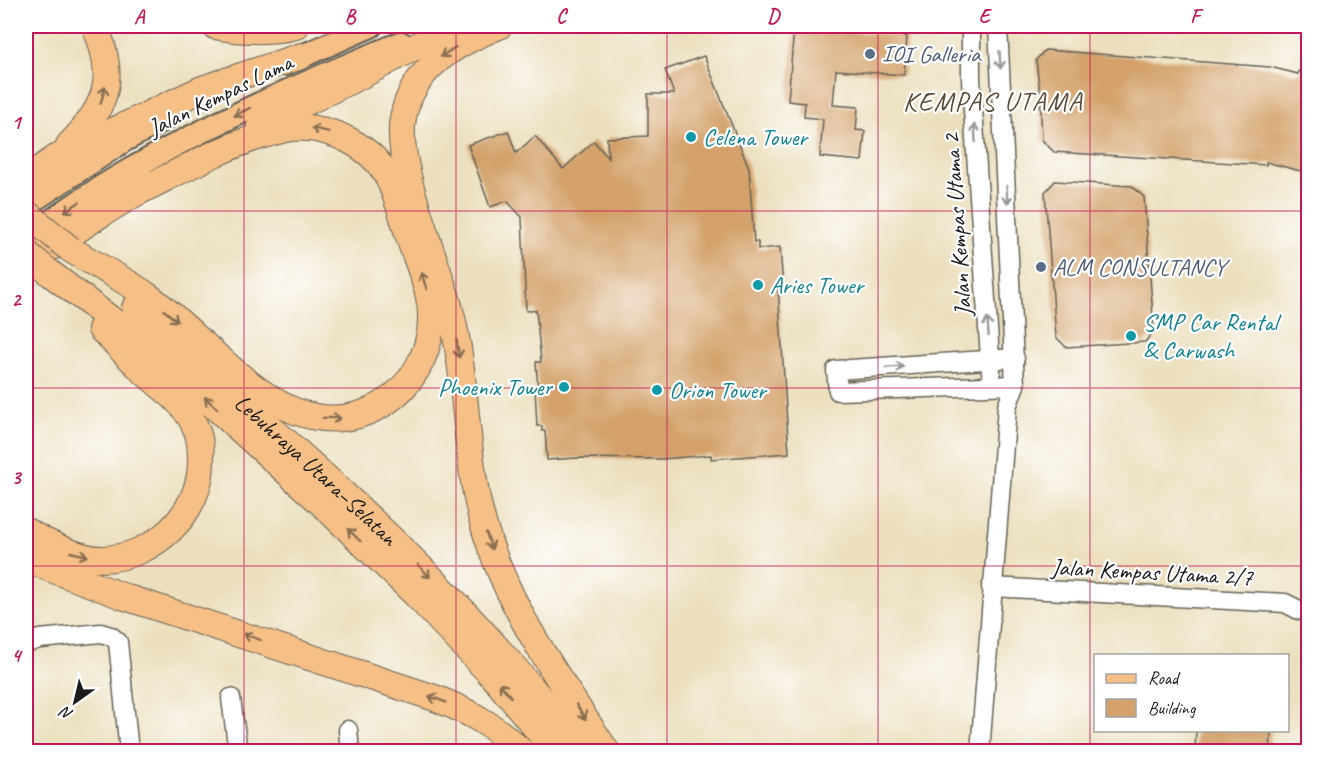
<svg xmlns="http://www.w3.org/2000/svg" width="1334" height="777" font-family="Caveat,sans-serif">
	<rect width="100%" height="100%" fill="#fff"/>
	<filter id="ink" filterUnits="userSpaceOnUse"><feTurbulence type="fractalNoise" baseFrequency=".0167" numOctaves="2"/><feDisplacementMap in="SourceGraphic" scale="12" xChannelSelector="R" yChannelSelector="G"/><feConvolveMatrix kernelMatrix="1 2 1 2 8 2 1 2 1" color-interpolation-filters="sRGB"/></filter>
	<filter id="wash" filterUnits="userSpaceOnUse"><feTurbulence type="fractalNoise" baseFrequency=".008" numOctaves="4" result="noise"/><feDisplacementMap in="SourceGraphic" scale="24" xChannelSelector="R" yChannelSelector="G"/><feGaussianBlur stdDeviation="1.35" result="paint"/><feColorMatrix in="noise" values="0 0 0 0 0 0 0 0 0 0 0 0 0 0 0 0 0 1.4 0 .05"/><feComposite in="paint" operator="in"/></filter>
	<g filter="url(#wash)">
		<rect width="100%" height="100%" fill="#ebdfbd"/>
		<g id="blocks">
			<g fill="#d3a169">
				<polygon points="794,27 907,36 904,75 836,70 833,105 858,107 856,130 865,131 862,161 820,157 823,119 804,117 805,103 788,101"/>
				<polygon points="1045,50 1270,67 1298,74 1299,71 1308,74 1308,173 1266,162 1266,165 1250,164 1054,152 1042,140 1040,93 1036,60"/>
				<polygon points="704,56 749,168 754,242 758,242 758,249 780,247 783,287 778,287 789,453 711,459 711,455 661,459 577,458 547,460 545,431 542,431 542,426 537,426 535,389 538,389 536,362 541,362 536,310 526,311 522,217 507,201 490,207 468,145 508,131 516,153 535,136 563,169 594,141 608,158 607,138 648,136 648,94 674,94 665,70"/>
				<polygon points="1055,181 1132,186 1144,197 1154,331 1145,342 1066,347 1056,337 1045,192"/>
				<polygon points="1196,730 1271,730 1270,752 1195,752"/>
			</g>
		</g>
	</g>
	<g filter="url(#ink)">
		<use href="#blocks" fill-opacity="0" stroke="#646054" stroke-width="1.5"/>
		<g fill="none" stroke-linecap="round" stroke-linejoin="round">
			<defs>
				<g id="minor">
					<polyline points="971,26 971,80 991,372"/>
					<polyline points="1015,358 836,370 838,391 1015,385"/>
					<polyline points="991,587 1285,603 1299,610 1308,611"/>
					<polyline points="26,643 40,639 101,633 111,636 118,642 129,752"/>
					<polyline points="231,698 238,752"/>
					<polyline points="348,730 350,752"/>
					<polyline points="980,752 1007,407 1015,385 998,26"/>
				</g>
				<g id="major">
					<polyline points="284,64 371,26"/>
					<polyline points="26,205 125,140 165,119"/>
					<path d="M26,238C57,217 88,194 121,175C210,123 306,82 401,43"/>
				</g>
				<g id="highway">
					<path d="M215,26C239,31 273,32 296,26"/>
					<path d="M499,26C456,43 412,68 403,118C394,163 436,258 449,306C467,371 464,439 478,503C499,597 555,673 607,752"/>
					<polyline points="260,125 368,72 454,26"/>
					<path d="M69,145C108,105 117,78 95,26"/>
					<polyline points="26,179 56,158 202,89 301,56"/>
					<path d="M70,249C95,265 124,279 148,296C197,331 256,407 316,417C376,428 430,379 431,319C432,292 418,265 410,240C404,222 399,202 391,184C376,147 329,124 290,128C282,129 272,133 264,135C219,148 178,173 136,193"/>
					<polyline points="26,264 101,214 151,184"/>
					<polyline points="50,273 160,357 319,501 417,596 497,681 556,752"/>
					<path id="s1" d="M135,308C228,390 322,471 411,558C471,616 532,686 584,752"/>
					<path d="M26,531C47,543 77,559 102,559C154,558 200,514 201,463C201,453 201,441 197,431C186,402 165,391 143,371C129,357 115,343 101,329"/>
					<path d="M26,556L46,567L125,597L435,698C472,713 492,724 522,752"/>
				</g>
			</defs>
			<use href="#minor" stroke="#646054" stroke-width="21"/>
			<use href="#major" stroke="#646054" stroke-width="26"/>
			<use href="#highway" stroke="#646054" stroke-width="28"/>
			<use href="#minor" stroke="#fff" stroke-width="18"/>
			<use href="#major" stroke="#f5bf86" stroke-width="22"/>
			<use href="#highway" stroke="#f5bf86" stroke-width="26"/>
			<defs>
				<g id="highway-bridge">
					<polyline points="26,213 70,249"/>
					<polyline points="26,253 50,273"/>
				</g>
			</defs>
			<use href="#highway-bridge" stroke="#646054" stroke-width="28" stroke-linecap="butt"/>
			<use href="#highway-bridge" stroke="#f5bf86" stroke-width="26"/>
		</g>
		<defs><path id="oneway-shaft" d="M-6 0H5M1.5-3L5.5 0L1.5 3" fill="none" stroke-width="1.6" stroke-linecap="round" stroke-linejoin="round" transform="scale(1.5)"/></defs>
		<g stroke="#886e51">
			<use href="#oneway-shaft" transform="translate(448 52) rotate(147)"/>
			<use href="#oneway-shaft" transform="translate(103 95) rotate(-74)"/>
			<use href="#oneway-shaft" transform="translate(242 112) rotate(153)"/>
			<use href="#oneway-shaft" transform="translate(320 130) rotate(-168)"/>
			<use href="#oneway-shaft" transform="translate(72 207) rotate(147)"/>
			<use href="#oneway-shaft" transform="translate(424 281) rotate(-108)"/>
			<use href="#oneway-shaft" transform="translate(171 316) rotate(40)"/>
			<use href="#oneway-shaft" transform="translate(458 349) rotate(82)"/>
			<use href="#oneway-shaft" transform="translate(211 403) rotate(-138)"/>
			<use href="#oneway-shaft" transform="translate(332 418) rotate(1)"/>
			<use href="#oneway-shaft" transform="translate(354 535) rotate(-136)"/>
			<use href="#oneway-shaft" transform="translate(489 541) rotate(71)"/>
			<use href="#oneway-shaft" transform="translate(79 554) rotate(13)"/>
			<use href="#oneway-shaft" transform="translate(424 571) rotate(47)"/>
			<use href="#oneway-shaft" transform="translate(252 637) rotate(-162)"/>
			<use href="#oneway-shaft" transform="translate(505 690) rotate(-130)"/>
			<use href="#oneway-shaft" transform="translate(437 699) rotate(-159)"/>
			<use href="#oneway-shaft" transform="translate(581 712) rotate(57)"/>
		</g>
		<g stroke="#999">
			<use href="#oneway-shaft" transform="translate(1000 60) rotate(87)"/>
			<use href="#oneway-shaft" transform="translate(975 133) rotate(-94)"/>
			<use href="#oneway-shaft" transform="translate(1007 195) rotate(87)"/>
			<use href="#oneway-shaft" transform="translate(988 327) rotate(-94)"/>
			<use href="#oneway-shaft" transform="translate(895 367) rotate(-4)"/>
		</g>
	</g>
	<path fill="none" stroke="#c2185b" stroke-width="1.5" stroke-opacity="0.55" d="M244,26V752M456,26V752M667,26V752M878,26V752M1090,26V752M26,211H1308M26,388H1308M26,566H1308"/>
	<g fill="#5c6f8a" stroke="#fff" stroke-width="2">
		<circle cx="870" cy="54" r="6"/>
		<circle cx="1041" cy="267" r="6"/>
	</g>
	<g fill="#0f9aa8" stroke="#fff" stroke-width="2">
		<circle cx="691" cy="137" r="6"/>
		<circle cx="758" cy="285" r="6"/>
		<circle cx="1131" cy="336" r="6"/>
		<circle cx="564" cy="387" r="6"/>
		<circle cx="657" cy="390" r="6"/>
	</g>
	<g text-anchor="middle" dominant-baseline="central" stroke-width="4.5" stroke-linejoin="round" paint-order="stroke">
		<g font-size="24" fill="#4e5e75" stroke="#fff" text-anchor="start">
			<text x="882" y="54">IOI Galleria</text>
			<text x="1053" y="267">ALM CONSULTANCY</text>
		</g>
		<g font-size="24" fill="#1c1c1c" stroke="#fff">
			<text transform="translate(220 95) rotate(-26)">Jalan Kempas Lama</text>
			<text transform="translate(957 225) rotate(-94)">Jalan Kempas Utama 2</text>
			<text stroke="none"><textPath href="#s1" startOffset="243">Lebuhraya Utara–Selatan</textPath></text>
			<text transform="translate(1152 572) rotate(3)">Jalan Kempas Utama 2/7</text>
		</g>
		<g font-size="24" fill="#0d838f" stroke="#fff" text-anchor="start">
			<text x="703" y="137">Celena Tower</text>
			<text x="770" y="285">Aries Tower</text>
			<text x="1143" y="322">SMP Car Rental<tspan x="1143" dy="28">&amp; Carwash</tspan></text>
			<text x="552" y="387" text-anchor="end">Phoenix Tower</text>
			<text x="669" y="390">Orion Tower</text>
		</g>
		<g font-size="27" letter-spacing="1.5" fill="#5c4b37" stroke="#fff">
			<text x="993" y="101">KEMPAS UTAMA</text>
		</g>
	</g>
	<rect width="1334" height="777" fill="none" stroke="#fff" stroke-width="66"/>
	<rect x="1094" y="654" width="195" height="78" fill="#ffffff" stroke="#a4a4a4" stroke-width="1.5"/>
	<rect x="1106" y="674" width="30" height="9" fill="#f5bf86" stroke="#a4a4a4" stroke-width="1.5"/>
	<text x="1148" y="684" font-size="18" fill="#1c1c1c">Road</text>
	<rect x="1106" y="699" width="30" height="18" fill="#d3a169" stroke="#a4a4a4" stroke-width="1.5"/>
	<text x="1148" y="714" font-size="18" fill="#1c1c1c">Building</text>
	<g transform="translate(75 702) rotate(214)" stroke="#ffffff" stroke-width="4.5" paint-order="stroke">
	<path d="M0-4.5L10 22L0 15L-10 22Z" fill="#1c1c1c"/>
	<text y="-9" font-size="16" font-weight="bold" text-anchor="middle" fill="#1c1c1c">N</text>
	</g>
	<rect x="33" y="33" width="1268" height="711" fill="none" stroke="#c2185b" stroke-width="2"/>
	<g font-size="20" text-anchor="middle" font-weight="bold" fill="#c2185b">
		<text x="139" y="23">A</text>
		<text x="350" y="23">B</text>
		<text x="561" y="23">C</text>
		<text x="773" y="23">D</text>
		<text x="984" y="23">E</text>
		<text x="1195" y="23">F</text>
		<text x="16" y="129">1</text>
		<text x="16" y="306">2</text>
		<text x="16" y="484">3</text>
		<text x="16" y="662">4</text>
	</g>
</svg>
